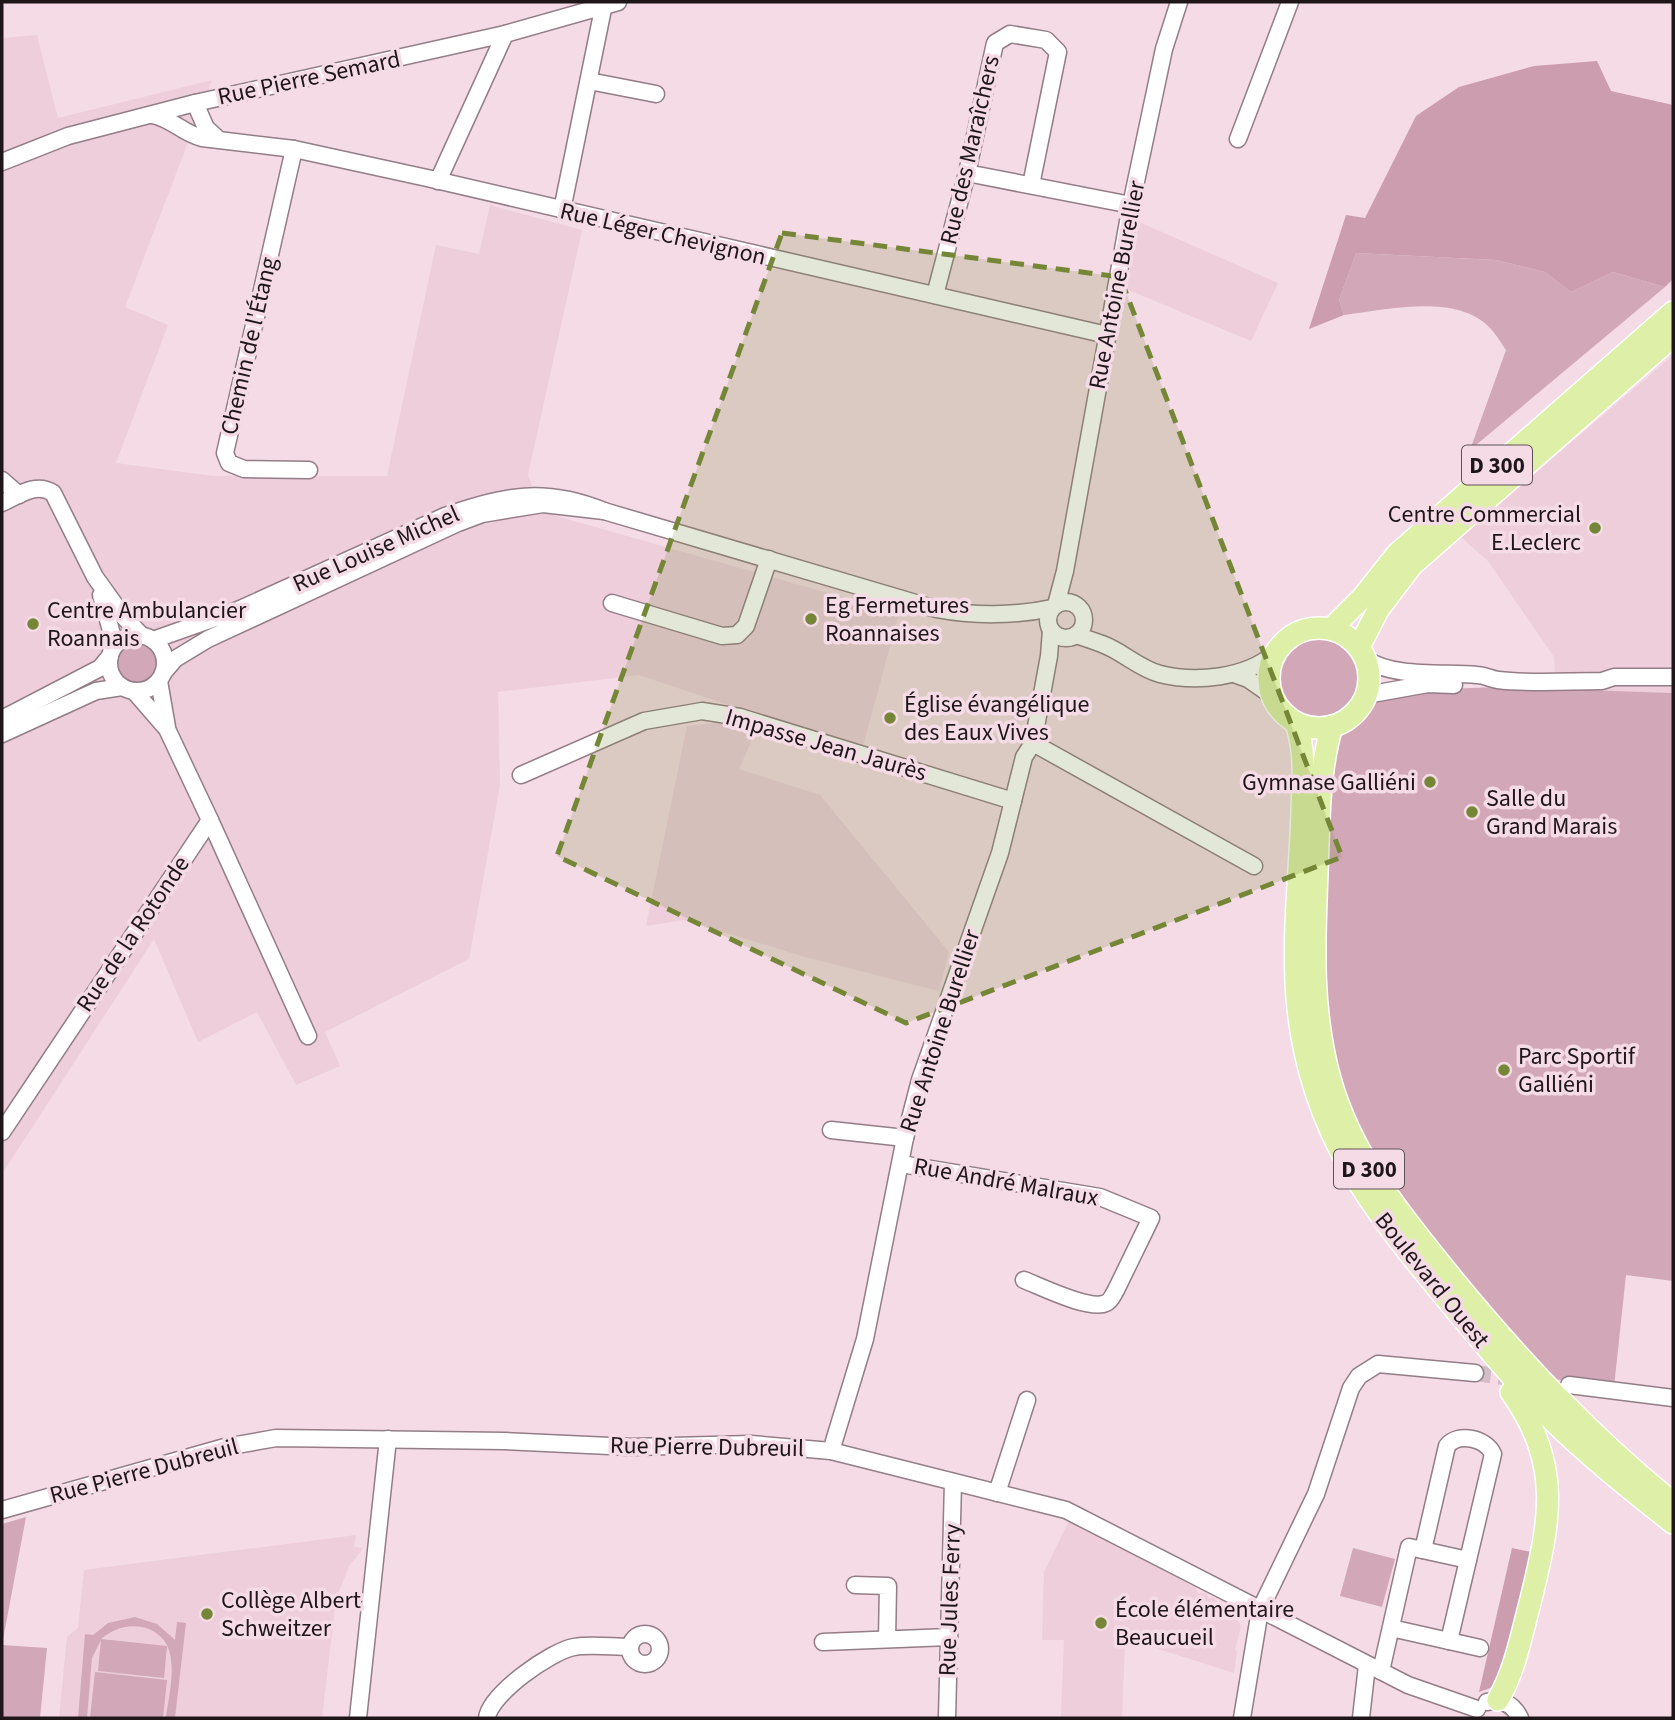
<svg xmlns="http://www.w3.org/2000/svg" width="1675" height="1720" font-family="'Source Sans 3',sans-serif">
	<rect width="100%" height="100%" fill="#f4dbe5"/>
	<g fill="#eecedb">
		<polygon points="37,35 58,118 212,80 125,307 168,325 116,463 213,476 387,476 436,245 479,254 490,205 582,230 528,475 542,512 899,613 862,750 639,675 498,692 500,785 469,959 325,1032 340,1066 296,1085 257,1012 198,1042 154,939 2,1174 2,38"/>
		<polygon points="1139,222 1278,283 1251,341 1126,289"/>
		<polygon points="1673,355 1673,693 1556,690 1554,657 1488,561 1461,537"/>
		<polygon points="724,722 756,731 739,769 820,795 949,952 939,991 805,957 684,920 646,926 687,726"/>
		<polygon points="1069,1521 1195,1587 1198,1593 1206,1593 1209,1599 1213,1597 1221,1605 1229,1606 1241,1626 1235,1649 1237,1652 1234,1673 1146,1645 1125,1644 1122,1718 1061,1717 1064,1640 1042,1640 1044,1572"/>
		<polygon points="356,1535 354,1547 362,1548 361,1551 349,1566 336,1599 322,1718 59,1718 67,1637 78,1628 84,1570"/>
	</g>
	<g fill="#d2a8b9">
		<path d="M1356,253L1496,260L1545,272L1571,292L1613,272L1665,287L1470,450L1506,350C1501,343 1496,334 1489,327C1455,293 1387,310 1344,315L1339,300Z"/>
		<circle cx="1318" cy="678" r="44"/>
		<circle cx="137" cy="664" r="20"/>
		<polygon points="1498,687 1673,693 1673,1281 1626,1275 1614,1387 1546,1378 1408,1214 1344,1103 1320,982 1334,745 1337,733 1364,715 1373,697 1418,690"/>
		<polygon points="26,1517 2,1645 47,1648 40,1718 2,1718 2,1524"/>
		<polygon points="1353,1548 1395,1559 1382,1607 1340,1596"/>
		<path d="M135,1617L157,1624L175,1640L177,1622L186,1623L175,1718H166C170,1687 185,1637 142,1627C126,1624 113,1629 101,1639L167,1646L164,1678L98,1671L101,1640L92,1658L87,1718H78L85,1634L93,1635L108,1623Z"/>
		<polygon points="95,1672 167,1680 163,1718 90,1718"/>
	</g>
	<g fill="#cc9caf">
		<polygon points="1597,61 1611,91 1673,105 1673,279 1665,287 1613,272 1571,292 1545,272 1496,260 1356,253 1339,300 1344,315 1309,329 1346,215 1365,218 1416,116 1459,87 1534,66"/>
		<polygon points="1512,1548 1531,1552 1510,1641 1493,1687 1479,1692"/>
	</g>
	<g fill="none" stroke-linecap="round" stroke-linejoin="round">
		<polyline stroke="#d4bdc6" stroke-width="16" stroke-dasharray="16 8" stroke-linecap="butt" points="1475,1373 1518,1379"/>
		<defs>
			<g id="minor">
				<polyline points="589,81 656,94"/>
				<polyline points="195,103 206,128 218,139"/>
				<path d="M152,115C173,119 182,133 202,138L294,149L427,178L1107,335"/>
				<polyline points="1238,139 1290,2"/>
				<polyline points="294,149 225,453 229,463 244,469 309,470"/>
				<polyline points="2,162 68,136 195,103 505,34 618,2"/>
				<polyline points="967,173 1131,205"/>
				<polyline points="438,181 505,34"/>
				<polyline points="562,210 603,9"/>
				<polyline points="935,295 967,173 995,43 1010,34 1046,40 1058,52 1031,185"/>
				<polyline points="2,480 19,495"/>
				<path d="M2,503C19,495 36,482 53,493L95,577L123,616L142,636"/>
				<path d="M604,511L936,609C973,616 1015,616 1052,608"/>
				<polyline points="101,595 115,645"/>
				<circle cx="1066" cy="620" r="18"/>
				<polyline points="612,603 722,636 737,635 746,626 769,559"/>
				<polyline points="1056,605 1065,571 1131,205 1164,49 1179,2"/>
				<path d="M1076,635C1085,638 1094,641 1102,644C1122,651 1138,668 1160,674C1196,683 1245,678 1274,654"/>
				<circle cx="137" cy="663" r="28"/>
				<path d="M153,640L238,610L445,516C504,495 545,487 604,511L543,504L482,514L458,523L208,639L175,659L163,673"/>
				<path d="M1366,659C1392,678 1445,672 1477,675C1484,675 1491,679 1498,680C1531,684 1568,681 1602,681L1614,677H1673"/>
				<polyline points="1234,674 1248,679 1271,695"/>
				<polyline points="159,681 167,727"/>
				<polyline points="1366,695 1428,684 1454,685"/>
				<polyline points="2,719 100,668 110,656"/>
				<polyline points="2,734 96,691 122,687"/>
				<polyline points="1033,743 1254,866"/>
				<polyline points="521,775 644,721 702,711 740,717 1013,801"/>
				<polyline points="210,820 308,1036"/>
				<polyline points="831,1130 905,1138"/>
				<polyline points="2,1132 210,820 167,729 134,691"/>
				<path d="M901,1164L1100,1197L1151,1218L1116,1290C1113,1295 1111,1301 1106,1303C1090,1311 1042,1287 1024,1280"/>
				<polyline points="1569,1385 1673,1398"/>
				<polyline points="831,1451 865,1339 905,1138 920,1080 1000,853 1024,757 1033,743 1049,656 1051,630"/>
				<polyline points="997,1493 1027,1400"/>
				<polyline points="2,1510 225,1447 276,1438 505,1441 631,1447 751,1444 831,1451 1066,1510 1408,1685 1477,1709"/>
				<path d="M1423,1550L1447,1446C1458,1432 1486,1438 1493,1454L1468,1560"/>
				<polyline points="855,1585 888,1586 887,1639"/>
				<circle cx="645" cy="1649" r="15"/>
				<polyline points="1449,1641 1480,1648"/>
				<polyline points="823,1642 949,1637"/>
				<polyline points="1381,1671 1409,1547 1468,1560 1449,1641 1391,1628"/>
				<path d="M1487,1702C1502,1698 1513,1704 1520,1718"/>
				<polyline points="358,1718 388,1439"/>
				<path d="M487,1718C490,1694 551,1651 574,1647C592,1644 612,1647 630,1647"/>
				<polyline points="947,1718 953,1482"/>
				<polyline points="1242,1718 1260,1610 1316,1494 1351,1388 1359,1376 1378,1364 1475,1373"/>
				<polyline points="1361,1718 1367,1665"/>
			</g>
			<g id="major">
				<circle cx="1319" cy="678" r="50"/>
				<polyline points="1331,629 1363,597 1397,554 1673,312"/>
				<polyline points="1359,647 1378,610 1412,565 1673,336"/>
				<path d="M1296,723C1306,752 1303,782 1302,812C1300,874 1292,936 1297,998C1308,1132 1372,1209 1454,1308C1485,1345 1515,1382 1548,1416C1587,1455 1630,1489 1673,1523"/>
				<path d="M1332,726C1318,774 1319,825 1317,874C1314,944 1311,1010 1330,1079C1352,1157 1401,1215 1451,1277C1519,1360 1589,1435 1673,1503"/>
				<path d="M1498,1700C1515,1670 1521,1637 1530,1603C1550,1522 1563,1465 1511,1392"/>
			</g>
		</defs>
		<use href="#minor" stroke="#937d86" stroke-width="19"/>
		<use href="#major" stroke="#fff" stroke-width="24"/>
		<use href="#minor" stroke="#fff" stroke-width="16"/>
		<use href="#major" stroke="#deefa7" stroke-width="21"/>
	</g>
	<path fill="#758737" fill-opacity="0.2" stroke="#758737" stroke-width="5" stroke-dasharray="14 9" stroke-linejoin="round" d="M782,233L1120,277L1342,857L906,1023L557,856Z"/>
	<g fill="#758737" stroke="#f4dbe5" stroke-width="2.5">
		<circle cx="1595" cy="528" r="7"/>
		<circle cx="811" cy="619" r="7"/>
		<circle cx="33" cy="624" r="7"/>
		<circle cx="890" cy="718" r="7"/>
		<circle cx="1430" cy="782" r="7"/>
		<circle cx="1472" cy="812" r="7"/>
		<circle cx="1504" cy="1070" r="7"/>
		<circle cx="207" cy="1614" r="7"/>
		<circle cx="1101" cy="1623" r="7"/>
	</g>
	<g text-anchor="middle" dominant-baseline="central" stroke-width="7" stroke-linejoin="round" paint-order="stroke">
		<g fill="#f4dbe5" stroke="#5e5156" stroke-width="2">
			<rect x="1462" y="445.5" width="70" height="39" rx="5"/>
			<rect x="1334" y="1149.5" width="70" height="39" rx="5"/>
		</g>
		<g font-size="23" font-weight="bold" fill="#1e1619">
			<text x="1497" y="465">D 300</text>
			<text x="1369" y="1169">D 300</text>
		</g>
		<g font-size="24" fill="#1e1619" stroke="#f4dbe5">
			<text transform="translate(309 78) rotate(-12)">Rue Pierre Semard</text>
			<text transform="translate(970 150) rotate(-77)">Rue des Maraîchers</text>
			<text transform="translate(663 234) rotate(13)">Rue Léger Chevignon</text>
			<text transform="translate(1117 285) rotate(-79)">Rue Antoine Burellier</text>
			<text transform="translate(249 346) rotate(-77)">Chemin de l'Étang</text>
			<text transform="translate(376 549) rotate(-24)">Rue Louise Michel</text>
			<text transform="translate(826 745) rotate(16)">Impasse Jean Jaurès</text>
			<text transform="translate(133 934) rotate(-56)">Rue de la Rotonde</text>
			<text transform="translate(940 1031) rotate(-72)">Rue Antoine Burellier</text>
			<text transform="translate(1006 1182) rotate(10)">Rue André Malraux</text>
			<text transform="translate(1432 1280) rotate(51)">Boulevard Ouest</text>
			<text transform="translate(707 1447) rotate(1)">Rue Pierre Dubreuil</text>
			<text transform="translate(144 1471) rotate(-15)">Rue Pierre Dubreuil</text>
			<text transform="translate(950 1600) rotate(-88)">Rue Jules Ferry</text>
		</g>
		<g font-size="24" fill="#1e1619" stroke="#f4dbe5" text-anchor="start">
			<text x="1581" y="514" text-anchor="end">Centre Commercial<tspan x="1581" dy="28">E.Leclerc</tspan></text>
			<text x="825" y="605">Eg Fermetures<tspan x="825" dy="28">Roannaises</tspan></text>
			<text x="47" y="610">Centre Ambulancier<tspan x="47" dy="28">Roannais</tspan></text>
			<text x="904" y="704">Église évangélique<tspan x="904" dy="28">des Eaux Vives</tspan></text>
			<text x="1416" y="782" text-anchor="end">Gymnase Galliéni</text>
			<text x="1486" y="798">Salle du<tspan x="1486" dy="28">Grand Marais</tspan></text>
			<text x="1518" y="1056">Parc Sportif<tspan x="1518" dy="28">Galliéni</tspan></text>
			<text x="221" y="1600">Collège Albert<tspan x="221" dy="28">Schweitzer</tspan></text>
			<text x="1115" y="1609">École élémentaire<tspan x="1115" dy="28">Beaucueil</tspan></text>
		</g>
	</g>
	<rect width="1675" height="1720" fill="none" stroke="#1e1619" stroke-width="7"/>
</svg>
